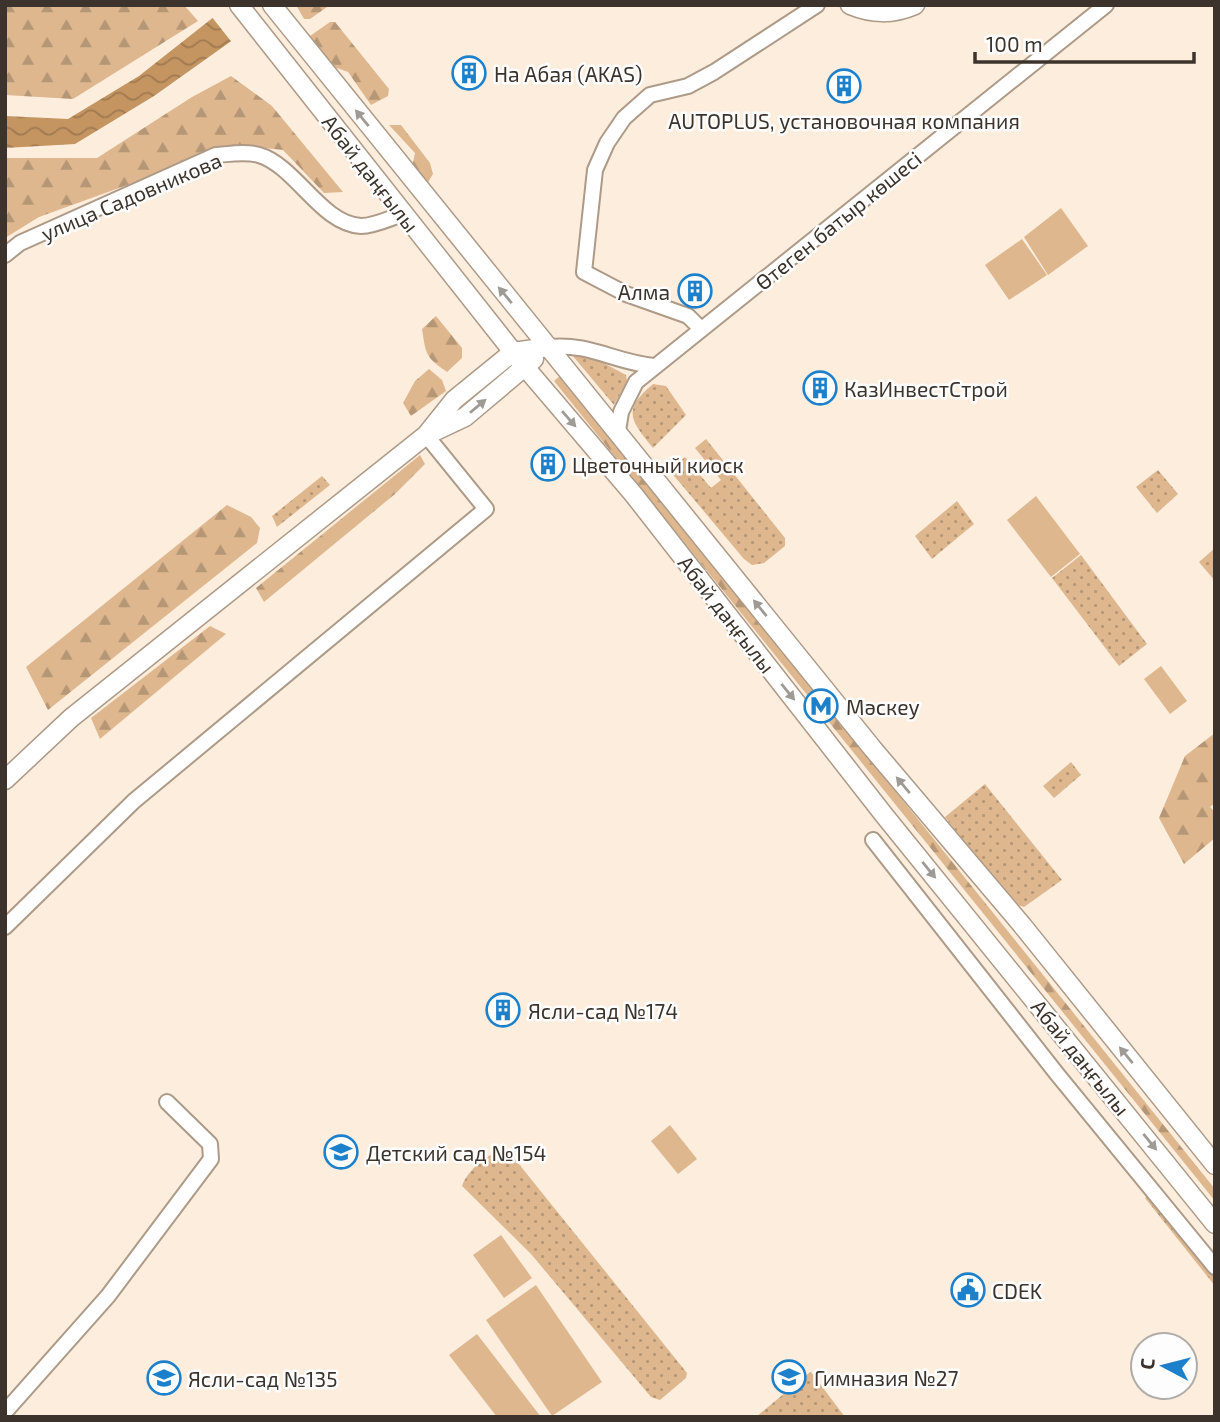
<svg xmlns="http://www.w3.org/2000/svg" width="1220" height="1422" font-family="'Exo 2',sans-serif">
	<defs>
		<pattern id="grass-dots" width="8" height="8" patternUnits="userSpaceOnUse" patternTransform="scale(1.75)"><rect width="8" height="8" fill="#deb78f"/><path d="M2 2h.1M6 6h.1" fill="none" stroke="#b59675" stroke-width="1.8" stroke-linecap="round"/></pattern>
		<pattern id="forest-firs" width="22" height="20" patternUnits="userSpaceOnUse" patternTransform="scale(1.75)"><rect width="22" height="20" fill="#deb78f"/><path d="M5 1l3.5 6h-7zM16 11l3.5 6h-7z" fill="#b59675"/></pattern>
		<pattern id="water-waves" width="16" height="10" patternUnits="userSpaceOnUse" patternTransform="scale(1.75)"><rect width="16" height="10" fill="#c49461"/><path d="M0 5q4-4 8 0t8 0" fill="none" stroke="#a07a50"/></pattern>
	</defs>
	<rect width="100%" height="100%" fill="#fdeddd"/>
	<g fill="url(#grass-dots)">
		<polygon points="572,355 596,359 626,375 627,381 614,405"/>
		<path d="M653,384L666,386L686,415L653,448C630,420 622,410 653,384Z"/>
		<polygon points="706,439 785,538 785,546 764,563 752,565 744,559 670,471 685,457 711,488 721,480 695,448"/>
		<polygon points="1158,470 1178,494 1157,513 1136,487"/>
		<polygon points="322,476 330,485 277,527 272,516"/>
		<polygon points="957,501 974,524 932,559 915,536"/>
		<polygon points="1215,548 1215,581 1199,562"/>
		<polygon points="1081,555 1147,644 1119,666 1052,578"/>
		<polygon points="1071,762 1081,775 1054,798 1043,786"/>
		<polygon points="985,784 1062,880 1024,907 1011,903 945,817"/>
		<path d="M506,1148L687,1373L686,1378L660,1400L651,1397L531,1254L462,1186C468,1169 489,1153 506,1148Z"/>
		<polygon points="1150,1194 1215,1276 1215,1286 1145,1198"/>
		<polygon points="811,1372 845,1417 756,1417 810,1372"/>
	</g>
	<g fill="url(#forest-firs)">
		<polygon points="5,5 184,5 198,21 73,99 5,95"/>
		<polygon points="296,5 330,5 310,19 304,19"/>
		<polygon points="330,22 335,22 389,89 388,96 371,105 348,72 334,67 310,36"/>
		<polygon points="231,76 272,106 343,192 324,193 283,150 238,145 39,217 5,238 5,158 97,158 192,97"/>
		<polygon points="389,125 401,125 430,163 433,174 427,184 412,168 415,153"/>
		<path d="M436,316L462,348V358L447,372C426,357 426,356 422,329Z"/>
		<polygon points="429,369 442,380 446,391 411,416 403,403 415,381"/>
		<polygon points="561,375 1215,1189 1215,1201 554,381"/>
		<polygon points="420,455 425,464 395,494 264,602 256,588"/>
		<polygon points="227,505 251,517 260,528 257,543 48,710 26,667"/>
		<polygon points="210,626 226,634 100,739 91,718"/>
		<polygon points="1215,733 1215,803 1210,807 1215,812 1215,838 1184,864 1159,818 1185,756"/>
	</g>
	<g fill="#deb78f">
		<polygon points="1061,208 1088,246 1048,275 1024,237"/>
		<polygon points="1022,239 1047,275 1009,300 985,265"/>
		<polygon points="1036,496 1080,554 1051,577 1007,520"/>
		<polygon points="1161,666 1187,701 1170,714 1144,679"/>
		<polygon points="670,1125 697,1159 678,1174 651,1141"/>
		<polygon points="501,1235 532,1278 504,1298 473,1255"/>
		<polygon points="536,1285 602,1382 552,1416 486,1320"/>
		<polygon points="477,1334 541,1417 497,1417 449,1355"/>
	</g>
	<polygon fill="url(#water-waves)" points="229,5 282,5 154,96 75,144 5,148 5,116 68,119 139,76"/>
	<polygon fill="#fdeddd" points="224,5 286,5 234,45 211,16"/>
	<g fill="none" stroke-linecap="round" stroke-linejoin="round">
		<defs>
			<g id="minor">
				<path d="M5,255L20,243L216,155C230,154 245,151 259,155C296,166 321,224 361,226C375,226 390,218 403,214"/>
				<polyline points="701,329 688,316 626,294 584,272 595,170 607,143 624,118 650,95 688,86 714,72 817,5"/>
				<path d="M549,347C590,343 614,362 654,366"/>
				<polyline points="618,431 621,412 636,382 1106,5"/>
				<polyline points="873,840 1057,1074 1215,1267"/>
				<polyline points="5,927 134,801 486,509 426,435"/>
				<polyline points="5,1412 108,1296 211,1159 210,1144 167,1102"/>
			</g>
			<g id="major">
				<polyline points="239,5 525,367 634,495 884,815 1215,1224"/>
				<polyline points="272,5 873,749 1022,925 1215,1165"/>
				<path d="M850,5C872,14 892,15 915,5"/>
				<polyline points="429,434 465,417 534,359"/>
				<polyline points="5,780 71,718 426,435 454,400 513,352 549,347"/>
			</g>
		</defs>
		<use href="#minor" stroke="#ad9a87" stroke-width="18"/>
		<use href="#major" stroke="#ad9a87" stroke-width="21"/>
		<use href="#minor" stroke="#fff" stroke-width="14"/>
		<use href="#major" stroke="#fff" stroke-width="18"/>
	</g>
	<defs><path id="oneway-solid" d="M-6-.8H1V-3.2L6.5 0L1 3.2V.8H-6Z" transform="scale(1.75)"/></defs>
	<g fill="#9e9a96">
		<use href="#oneway-solid" transform="translate(362 118) rotate(-129)"/>
		<use href="#oneway-solid" transform="translate(505 295) rotate(-130)"/>
		<use href="#oneway-solid" transform="translate(478 406) rotate(-40)"/>
		<use href="#oneway-solid" transform="translate(569 419) rotate(49)"/>
		<use href="#oneway-solid" transform="translate(760 608) rotate(-129)"/>
		<use href="#oneway-solid" transform="translate(788 692) rotate(51)"/>
		<use href="#oneway-solid" transform="translate(903 785) rotate(-130)"/>
		<use href="#oneway-solid" transform="translate(929 870) rotate(51)"/>
		<use href="#oneway-solid" transform="translate(1126 1055) rotate(-129)"/>
		<use href="#oneway-solid" transform="translate(1150 1142) rotate(51)"/>
	</g>
	<defs>
		<symbol id="building-ring" viewBox="-11 -11 22 22"><circle r="9.5" fill="#fdfdfd" stroke="#1d80cb" stroke-width="1.5"/><path d="M-4-6H4V6H1V3H-1V6H-4ZM-2.5-4.3h1.7v1.8h-1.7ZM.8-4.3h1.7v1.8H.8ZM-2.5-1h1.7V.8h-1.7ZM.8-1h1.7V.8H.8Z" fill="#1d80cb"/></symbol>
		<symbol id="metro-ring" viewBox="-11 -11 22 22"><circle r="9.5" fill="#fdfdfd" stroke="#1d80cb" stroke-width="1.5"/><path d="M-5.5 5V-5H-3L0 0L3-5H5.5V5H3V-.5L0 4L-3-.5V5Z" fill="#1d80cb"/></symbol>
		<symbol id="school-ring" viewBox="-11 -11 22 22"><circle r="9.5" fill="#fdfdfd" stroke="#1d80cb" stroke-width="1.5"/><path d="M0-5L7-2L0 1L-7-2ZM-4 1L0 2.5L4 1V4Q0 6-4 4Z" fill="#1d80cb"/></symbol>
		<symbol id="civic-ring" viewBox="-11 -11 22 22"><circle r="9.5" fill="#fdfdfd" stroke="#1d80cb" stroke-width="1.5"/><path d="M-.6-6.5H3V-4.5H.6V-3L4-1V1h2V6H-6V1h2V-1L-.6-3ZM-1.2 2.5V6h2.4V2.5Z" fill="#1d80cb"/></symbol>
	</defs>
	<g fill-rule="evenodd">
		<use href="#building-ring" x="450" y="54" width="38" height="38"/>
		<use href="#building-ring" x="825" y="67" width="38" height="38"/>
		<use href="#building-ring" x="676" y="272" width="38" height="38"/>
		<use href="#building-ring" x="801" y="369" width="38" height="38"/>
		<use href="#building-ring" x="529" y="445" width="38" height="38"/>
		<use href="#metro-ring" x="802" y="687" width="38" height="38"/>
		<use href="#building-ring" x="484" y="991" width="38" height="38"/>
		<use href="#school-ring" x="322" y="1133" width="38" height="38"/>
		<use href="#civic-ring" x="949" y="1271" width="38" height="38"/>
		<use href="#school-ring" x="770" y="1358" width="38" height="38"/>
		<use href="#school-ring" x="145" y="1359" width="38" height="38"/>
	</g>
	<g text-anchor="middle" dominant-baseline="central" stroke-width="5" stroke-linejoin="round" paint-order="stroke">
		<g font-size="21" fill="#3c342c" stroke="#fdfdfd" text-anchor="start">
			<text x="494" y="73">На Абая (AKAS)</text>
			<text x="844" y="120" text-anchor="middle">AUTOPLUS, установочная компания</text>
			<text x="670" y="291" text-anchor="end">Алма</text>
			<text x="844" y="388">КазИнвестСтрой</text>
			<text x="572" y="464">Цветочный киоск</text>
			<text x="846" y="706">Мәскеу</text>
			<text x="528" y="1010">Ясли-сад №174</text>
			<text x="366" y="1152">Детский сад №154</text>
			<text x="992" y="1290">CDEK</text>
			<text x="814" y="1377">Гимназия №27</text>
			<text x="188" y="1378">Ясли-сад №135</text>
		</g>
		<g font-size="21" fill="#3c342c" stroke="#fdfdfd">
			<text transform="translate(371 173) rotate(52)">Абай даңғылы</text>
			<text transform="translate(131 196) rotate(-23)">улица Садовникова</text>
			<text transform="translate(838 220) rotate(-39)">Өтеген батыр көшесі</text>
			<text transform="translate(727 614) rotate(52)">Абай даңғылы</text>
			<text transform="translate(1081 1057) rotate(51)">Абай даңғылы</text>
		</g>
	</g>
	<rect width="1220" height="1422" fill="none" stroke="#3c342c" stroke-width="14"/>
	<g transform="translate(1164 1366) rotate(277)"><circle r="33" fill="#fdfdfd" stroke="#b0ada9" stroke-width="2"/>
	<path d="M0-5L12 26L0 18L-12 26Z" fill="#1d80cb"/>
	<text y="-10" font-size="19" font-weight="bold" text-anchor="middle" fill="#3c342c">С</text>
	</g>
	<path d="M975 52v10h219v-10" fill="none" stroke="#3c342c" stroke-width="3.5"/>
	<text x="986" y="52" font-size="21" fill="#3c342c" stroke="#fdfdfd" stroke-width="5" paint-order="stroke">100 m</text>
</svg>
